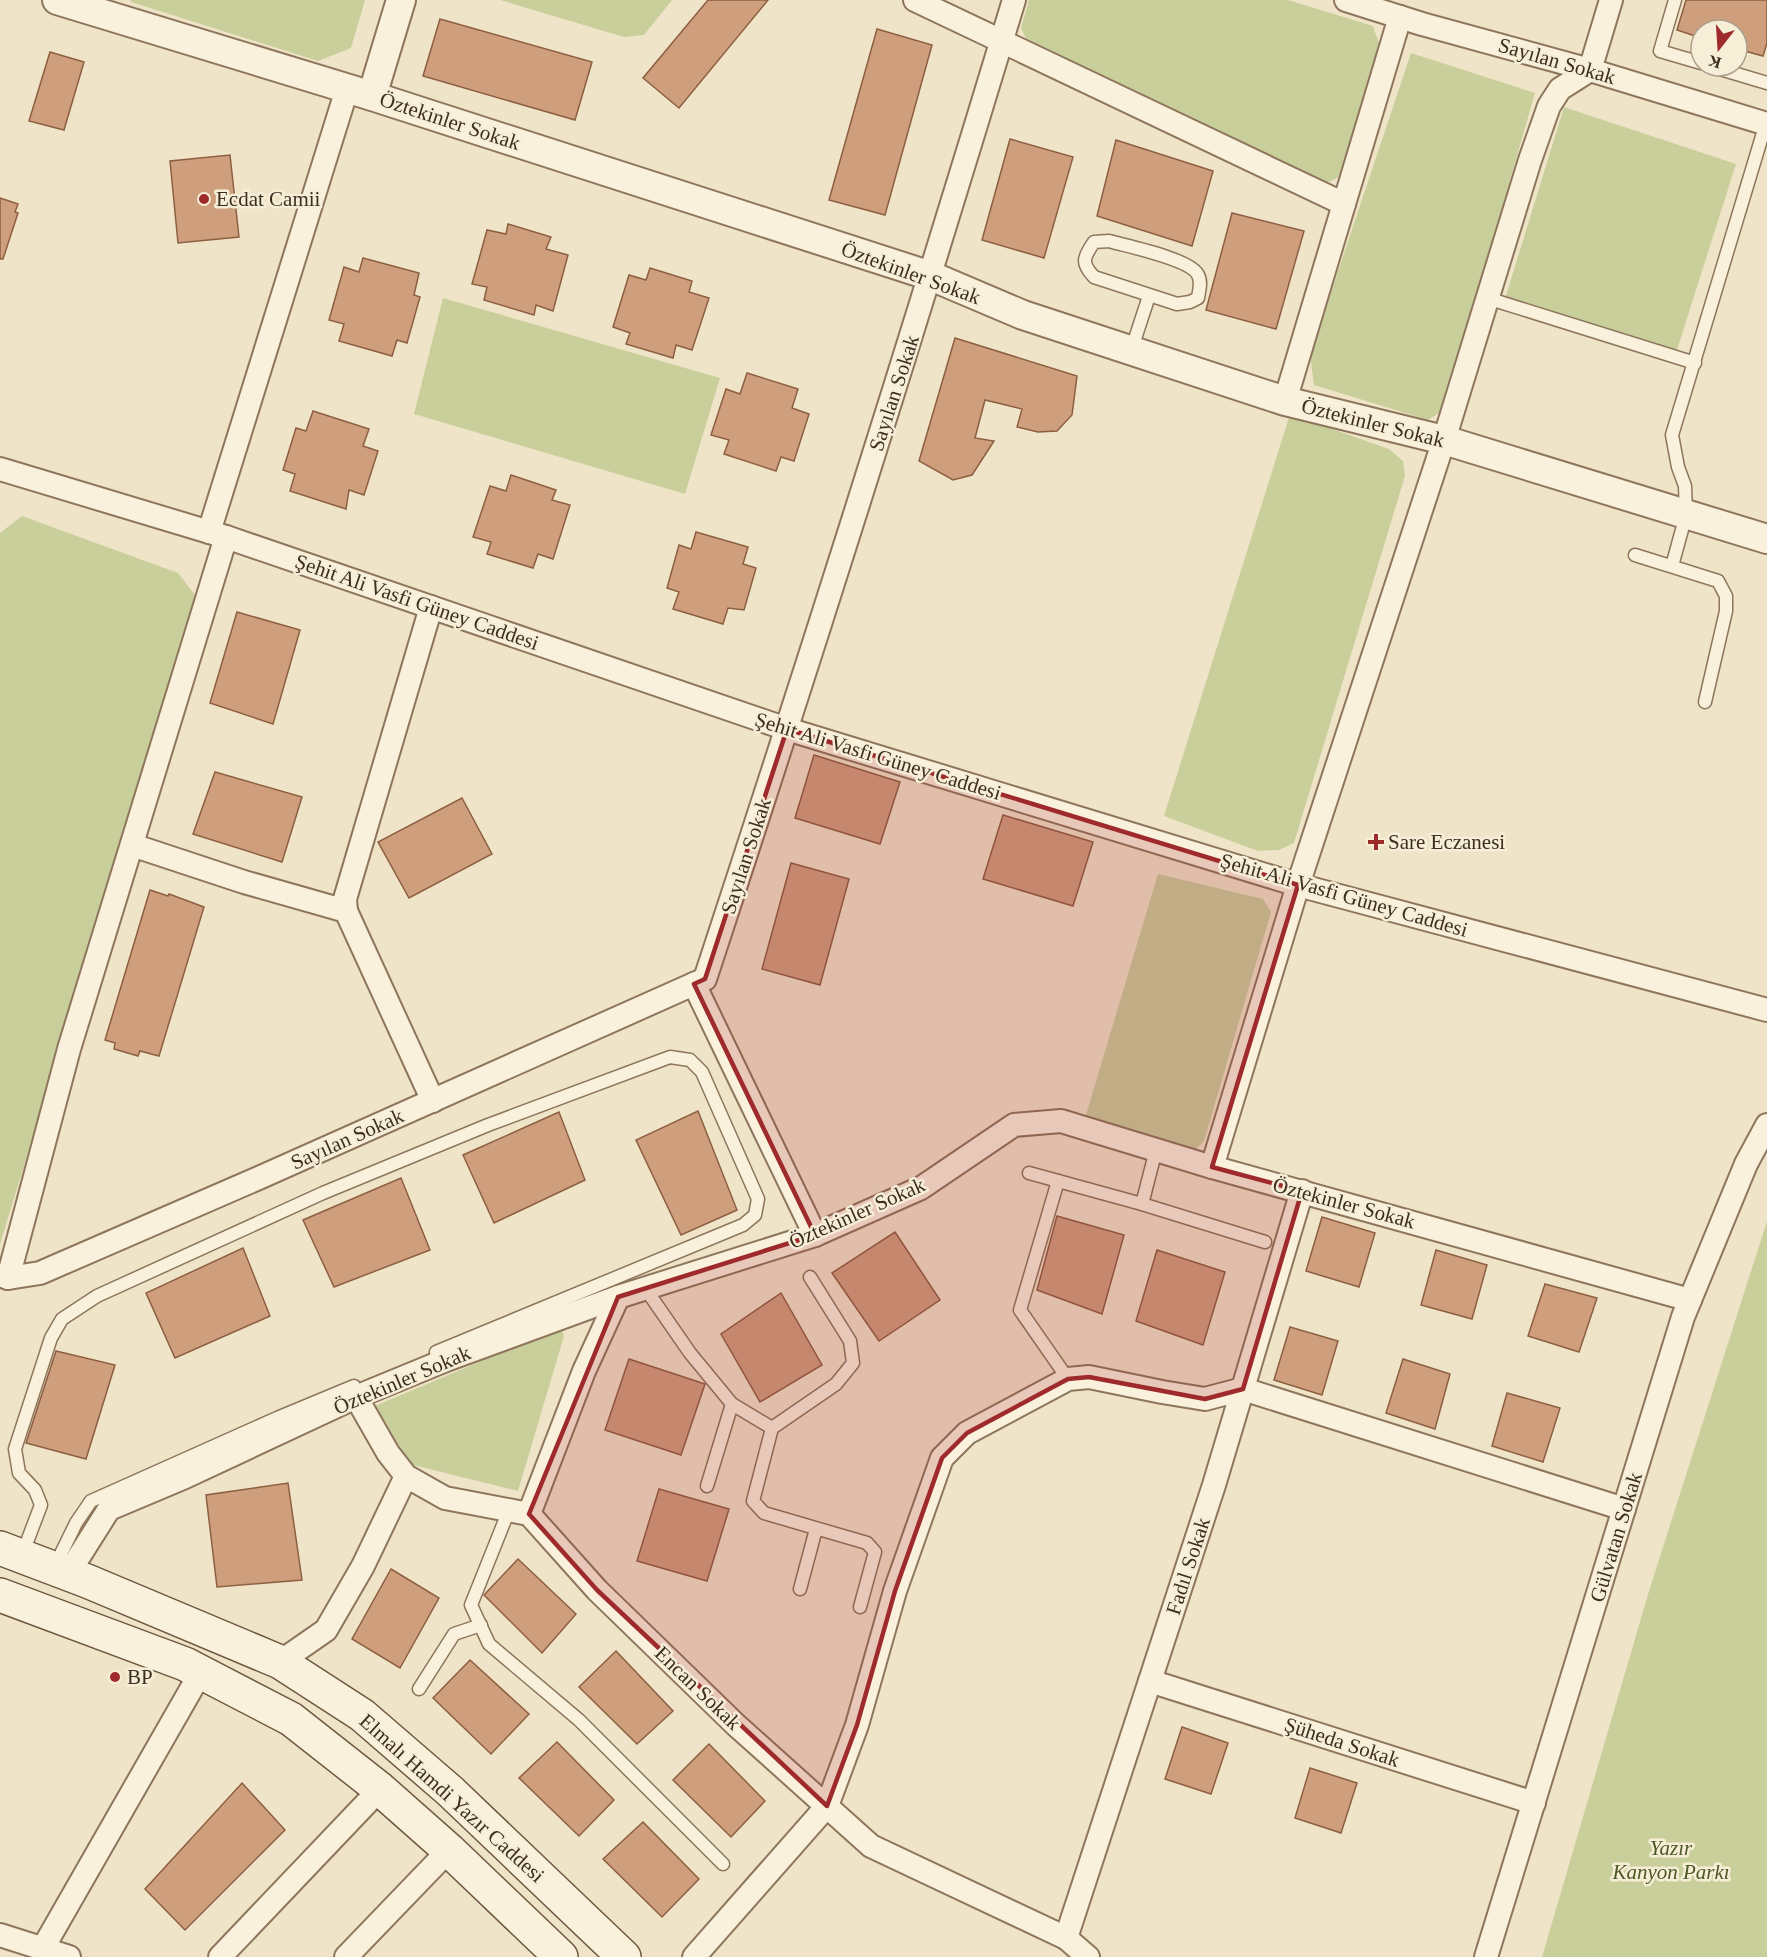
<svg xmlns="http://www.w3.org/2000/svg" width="1767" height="1957" font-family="'Times New Roman',serif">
	<rect width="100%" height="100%" fill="#f0e4c8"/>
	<g fill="#c9cf9b">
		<polygon points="131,0 365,0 351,48 318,61 131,2"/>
		<polygon points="500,0 672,0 644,35 624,37"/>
		<polygon points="1029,0 1288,0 1373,26 1381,49 1339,177 1326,183 1028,43 1021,28"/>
		<polygon points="1411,53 1535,93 1445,409 1428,420 1314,385 1310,355"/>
		<polygon points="1564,107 1736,164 1677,350 1669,354 1504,302"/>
		<polygon points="443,298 720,378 685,494 414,414"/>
		<polygon points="1290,414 1389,449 1403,461 1405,476 1294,843 1279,850 1258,851 1164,816"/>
		<polygon points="22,516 178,573 198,599 0,1244 0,533"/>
		<polygon points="1158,874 1263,899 1271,912 1204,1141 1191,1154 1083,1125"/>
		<polygon points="1767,1221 1767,1957 1542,1957 1649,1591"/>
		<polygon points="561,1327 564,1336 518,1491 405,1463 375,1406"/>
	</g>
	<g fill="#cf9f7d" stroke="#8d5f41" stroke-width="1.5">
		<polygon points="708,0 768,0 679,108 643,78"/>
		<polygon points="1686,0 1767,0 1767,43 1763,56 1737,49 1737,30 1701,30 1701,38 1677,30"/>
		<polygon points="440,19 592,62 575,120 423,76"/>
		<polygon points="877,29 932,45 885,215 829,200"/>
		<polygon points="50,52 84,62 64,130 29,121"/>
		<polygon points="1010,139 1073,157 1044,258 982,240"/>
		<polygon points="1116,140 1213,171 1192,246 1097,216"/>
		<polygon points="230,155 239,237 178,243 170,161"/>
		<polygon points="0,198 18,204 15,212 18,213 3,259 0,259"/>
		<polygon points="1232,213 1304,231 1276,329 1206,310"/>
		<polygon points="508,224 551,237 546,249 568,255 553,311 536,305 534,315 484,300 487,287 472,284 487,230 506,234"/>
		<polygon points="363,258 419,273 414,295 420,297 407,343 397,340 392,356 339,341 344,324 329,320 344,267 359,272"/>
		<polygon points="650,268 692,281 689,292 709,298 692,350 676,345 673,358 626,344 630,333 613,327 629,275 646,280"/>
		<polygon points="955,338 1077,376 1072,415 1057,431 1038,432 1017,427 1022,409 985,400 975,438 994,441 972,475 953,480 919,461"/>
		<polygon points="747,373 798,389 792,408 809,414 794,461 781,457 776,471 724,454 729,440 711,435 726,389 740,394"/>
		<polygon points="313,411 369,429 363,446 378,451 364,495 349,490 346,509 290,491 295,474 283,470 296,428 306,431"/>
		<polygon points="511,475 556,490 552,500 570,505 553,559 538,554 533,568 487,554 491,542 473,537 490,486 506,491"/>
		<polygon points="696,532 748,547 743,564 756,568 744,610 728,608 723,624 673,609 679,592 667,588 679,545 691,549"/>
		<polygon points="237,612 300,630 273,724 210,703"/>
		<polygon points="814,755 900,782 880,844 795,818"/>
		<polygon points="215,772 302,797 282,862 193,834"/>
		<polygon points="462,798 492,854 409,898 378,842"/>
		<polygon points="1003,815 1093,842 1073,906 983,879"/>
		<polygon points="791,863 849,879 820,985 762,969"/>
		<polygon points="150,890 168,896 169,894 204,907 159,1056 140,1051 138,1056 114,1049 115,1043 105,1040"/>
		<polygon points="698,1111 737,1210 681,1235 636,1140"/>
		<polygon points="559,1112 585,1180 494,1223 463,1155"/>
		<polygon points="401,1178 430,1250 334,1287 303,1220"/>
		<polygon points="1057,1216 1124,1235 1102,1314 1037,1290"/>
		<polygon points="1322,1217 1375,1233 1359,1287 1306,1271"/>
		<polygon points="895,1232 940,1300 879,1341 832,1273"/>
		<polygon points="243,1248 270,1316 175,1358 146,1293"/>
		<polygon points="1157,1250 1225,1272 1203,1345 1136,1321"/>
		<polygon points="1436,1250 1487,1265 1472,1319 1421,1305"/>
		<polygon points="1545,1284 1597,1298 1579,1352 1528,1336"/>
		<polygon points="781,1293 822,1365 760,1402 721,1334"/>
		<polygon points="1290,1327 1338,1341 1322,1395 1274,1380"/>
		<polygon points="56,1351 115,1365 86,1459 26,1443"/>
		<polygon points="629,1359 705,1384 681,1455 605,1430"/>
		<polygon points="1403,1359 1450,1374 1435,1429 1386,1413"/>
		<polygon points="1507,1393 1560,1408 1543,1462 1492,1446"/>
		<polygon points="288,1483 302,1580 217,1587 206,1495"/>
		<polygon points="659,1489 729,1509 707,1581 637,1561"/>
		<polygon points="518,1559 576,1614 542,1653 484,1595"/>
		<polygon points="391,1569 439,1598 400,1668 352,1639"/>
		<polygon points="616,1651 673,1711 637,1744 579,1687"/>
		<polygon points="470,1660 529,1714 491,1754 433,1698"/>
		<polygon points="1182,1727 1228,1743 1211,1794 1165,1779"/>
		<polygon points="557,1742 614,1800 579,1836 519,1778"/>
		<polygon points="709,1744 765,1801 731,1837 673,1780"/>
		<polygon points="1310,1768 1357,1783 1341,1833 1295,1818"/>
		<polygon points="242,1783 285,1830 185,1930 145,1889"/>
		<polygon points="643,1822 699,1879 662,1917 603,1859"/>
	</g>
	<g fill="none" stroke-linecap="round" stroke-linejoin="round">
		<defs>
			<g id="service">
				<polyline points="1675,0 1660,51 1701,63"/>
				<polyline points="1710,66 1767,83"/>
				<path d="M1109,241C1126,246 1191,259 1198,275C1202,282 1199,291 1198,298L1190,302L1177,304L1094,277C1081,263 1083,258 1094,242Z"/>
				<polyline points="1487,298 1695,363"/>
				<polyline points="1131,351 1149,296"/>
				<polyline points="1635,555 1718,581 1726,596 1726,611 1705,702"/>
				<polyline points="1672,566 1686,515 1685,486 1678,467 1672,435 1766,123"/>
				<polyline points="1156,1150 1142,1204 1265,1242"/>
				<polyline points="1029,1173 1142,1204"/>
				<polyline points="1058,1181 1020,1310 1068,1379"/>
				<polyline points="810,1277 850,1341 853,1363 836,1384 772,1428 753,1501 764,1513 867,1543 875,1552 860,1607"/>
				<polyline points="645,1288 690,1353 732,1404 772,1428"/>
				<polyline points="707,1486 732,1404"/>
				<polyline points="509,1510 471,1605 489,1644 579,1720 723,1864"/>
				<polyline points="22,1555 41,1505 35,1490 19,1473 15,1449 51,1338 62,1319 97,1296 323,1193 488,1125 670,1057 690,1060 702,1072 758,1199 755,1215 743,1225 436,1352"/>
				<polyline points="54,1568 76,1523 91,1501 277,1418 354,1386"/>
				<polyline points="800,1589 816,1529"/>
				<polyline points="419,1689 454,1634 481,1625"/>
			</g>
			<g id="minor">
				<polyline points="915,0 1344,204"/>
				<polyline points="1346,0 1422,24 1590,70 1767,124"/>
				<polyline points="1285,401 1400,17"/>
				<polyline points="0,469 226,537 787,729 1298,885 1767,1010"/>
				<polyline points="209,532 347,89"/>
				<polyline points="431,607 345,899 346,911 433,1101"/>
				<polyline points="132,845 244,882 346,911"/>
				<polyline points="694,984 815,1235"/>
				<polyline points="1212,1167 1298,885 1444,440 1530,160 1549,106 1560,89 1590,70 1611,0"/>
				<path d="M0,1275L8,1278L40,1273L261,1177L705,979C812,654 915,327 1014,0"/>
				<polyline points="8,1278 69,1049 226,537"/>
				<polyline points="618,1297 584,1371 529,1514 597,1590 736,1725 871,1846 1066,1938 1088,1957"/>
				<polyline points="356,1397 388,1453 406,1476 445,1498 529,1514"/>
				<polyline points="68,1574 109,1509 185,1477 356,1397 446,1360 618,1297 815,1235 921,1188 1014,1125 1061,1121 1212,1167 1690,1300"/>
				<polyline points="280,1662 326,1630 363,1566 406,1476"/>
				<polyline points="1150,1681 1534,1803"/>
				<polyline points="0,1935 69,1957"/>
				<polyline points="1066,1938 1214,1485 1302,1191"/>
				<polyline points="43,1948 201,1672"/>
				<polyline points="220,1957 380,1789"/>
				<polyline points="346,1957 449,1850"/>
				<polyline points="694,1957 827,1806 857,1725 895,1591 942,1458 967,1433 1068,1379 1089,1377 1162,1392 1205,1399 1243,1389 1624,1509"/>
				<polyline points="1486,1957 1683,1317 1746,1164 1767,1125"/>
			</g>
			<g id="tertiary">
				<polyline points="57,0 372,96 931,276 1023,315 1285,401 1444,440 1767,539"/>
				<polyline points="372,96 401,0"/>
			</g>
			<g id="secondary">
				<polyline points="0,1548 87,1581 280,1662 362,1715 450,1791 624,1957"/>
				<polyline points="0,1595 185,1664 291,1719 380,1789 449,1850 561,1957"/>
			</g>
		</defs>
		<use href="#service" stroke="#8d765c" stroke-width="15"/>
		<use href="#minor" stroke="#8d765c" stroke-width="26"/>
		<use href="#tertiary" stroke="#8d765c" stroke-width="32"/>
		<use href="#secondary" stroke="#6f573f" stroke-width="36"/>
		<use href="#service" stroke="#faf1dc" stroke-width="12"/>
		<use href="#minor" stroke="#faf1dc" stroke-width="22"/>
		<use href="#tertiary" stroke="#faf1dc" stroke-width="28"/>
		<use href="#secondary" stroke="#faf1dc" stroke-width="33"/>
	</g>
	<path fill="#9e2a2b" fill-opacity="0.2" stroke="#9e2a2b" stroke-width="4.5" stroke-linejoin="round" d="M787,729L1298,885L1212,1167L1302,1191L1243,1389L1205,1399L1089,1377L1068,1379L967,1433L942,1458L895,1591L857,1725L827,1806L597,1590L529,1514L618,1297L815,1235L694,984L705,979Z"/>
	<g fill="#9e2a2b" stroke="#f7eed8" stroke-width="2">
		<circle cx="204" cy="199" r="6"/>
		<path d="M1373 833h6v6h6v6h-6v6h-6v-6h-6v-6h6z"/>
		<circle cx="115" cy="1677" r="6"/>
	</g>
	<g text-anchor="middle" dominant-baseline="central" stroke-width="5" stroke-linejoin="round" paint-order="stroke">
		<g font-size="21" fill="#3d2e20" stroke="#f7eed8">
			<text transform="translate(1557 61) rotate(16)">Sayılan Sokak</text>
			<text transform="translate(450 121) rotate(18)">Öztekinler Sokak</text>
			<text transform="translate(911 273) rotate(20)">Öztekinler Sokak</text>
			<text transform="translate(894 393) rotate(-72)">Sayılan Sokak</text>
			<text transform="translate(1373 423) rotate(14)">Öztekinler Sokak</text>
			<text transform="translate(417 602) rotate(19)">Şehit Ali Vasfi Güney Caddesi</text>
			<text transform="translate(878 756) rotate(17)">Şehit Ali Vasfi Güney Caddesi</text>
			<text transform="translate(746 856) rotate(-72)">Sayılan Sokak</text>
			<text transform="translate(1344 895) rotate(16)">Şehit Ali Vasfi Güney Caddesi</text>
			<text transform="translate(347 1139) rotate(-24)">Sayılan Sokak</text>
			<text transform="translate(1344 1203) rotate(15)">Öztekinler Sokak</text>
			<text transform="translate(857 1213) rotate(-24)">Öztekinler Sokak</text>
			<text transform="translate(402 1380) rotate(-23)">Öztekinler Sokak</text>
			<text transform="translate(1616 1537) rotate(-73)">Gülvatan Sokak</text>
			<text transform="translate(1188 1566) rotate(-72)">Fadıl Sokak</text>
			<text transform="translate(698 1688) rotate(44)">Encan Sokak</text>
			<text transform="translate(1342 1742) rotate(18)">Şüheda Sokak</text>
			<text transform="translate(452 1798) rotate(42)">Elmalı Hamdi Yazır Caddesi</text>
		</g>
		<g font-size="21" fill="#3d2e20" stroke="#f7eed8" text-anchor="start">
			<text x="216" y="199">Ecdat Camii</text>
			<text x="1388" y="842">Sare Eczanesi</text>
			<text x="127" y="1677">BP</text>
		</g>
		<g font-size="21" font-style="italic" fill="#4d5a26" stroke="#f7eed8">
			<text x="1671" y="1848">Yazır<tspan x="1671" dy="24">Kanyon Parkı</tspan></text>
		</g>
	</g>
	<g transform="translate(1719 48) rotate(197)"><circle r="28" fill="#f7eed8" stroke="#ada18e" stroke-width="1.5"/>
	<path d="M0-4.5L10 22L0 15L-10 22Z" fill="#9e2a2b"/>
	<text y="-9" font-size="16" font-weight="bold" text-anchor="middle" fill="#3d2e20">K</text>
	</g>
</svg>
